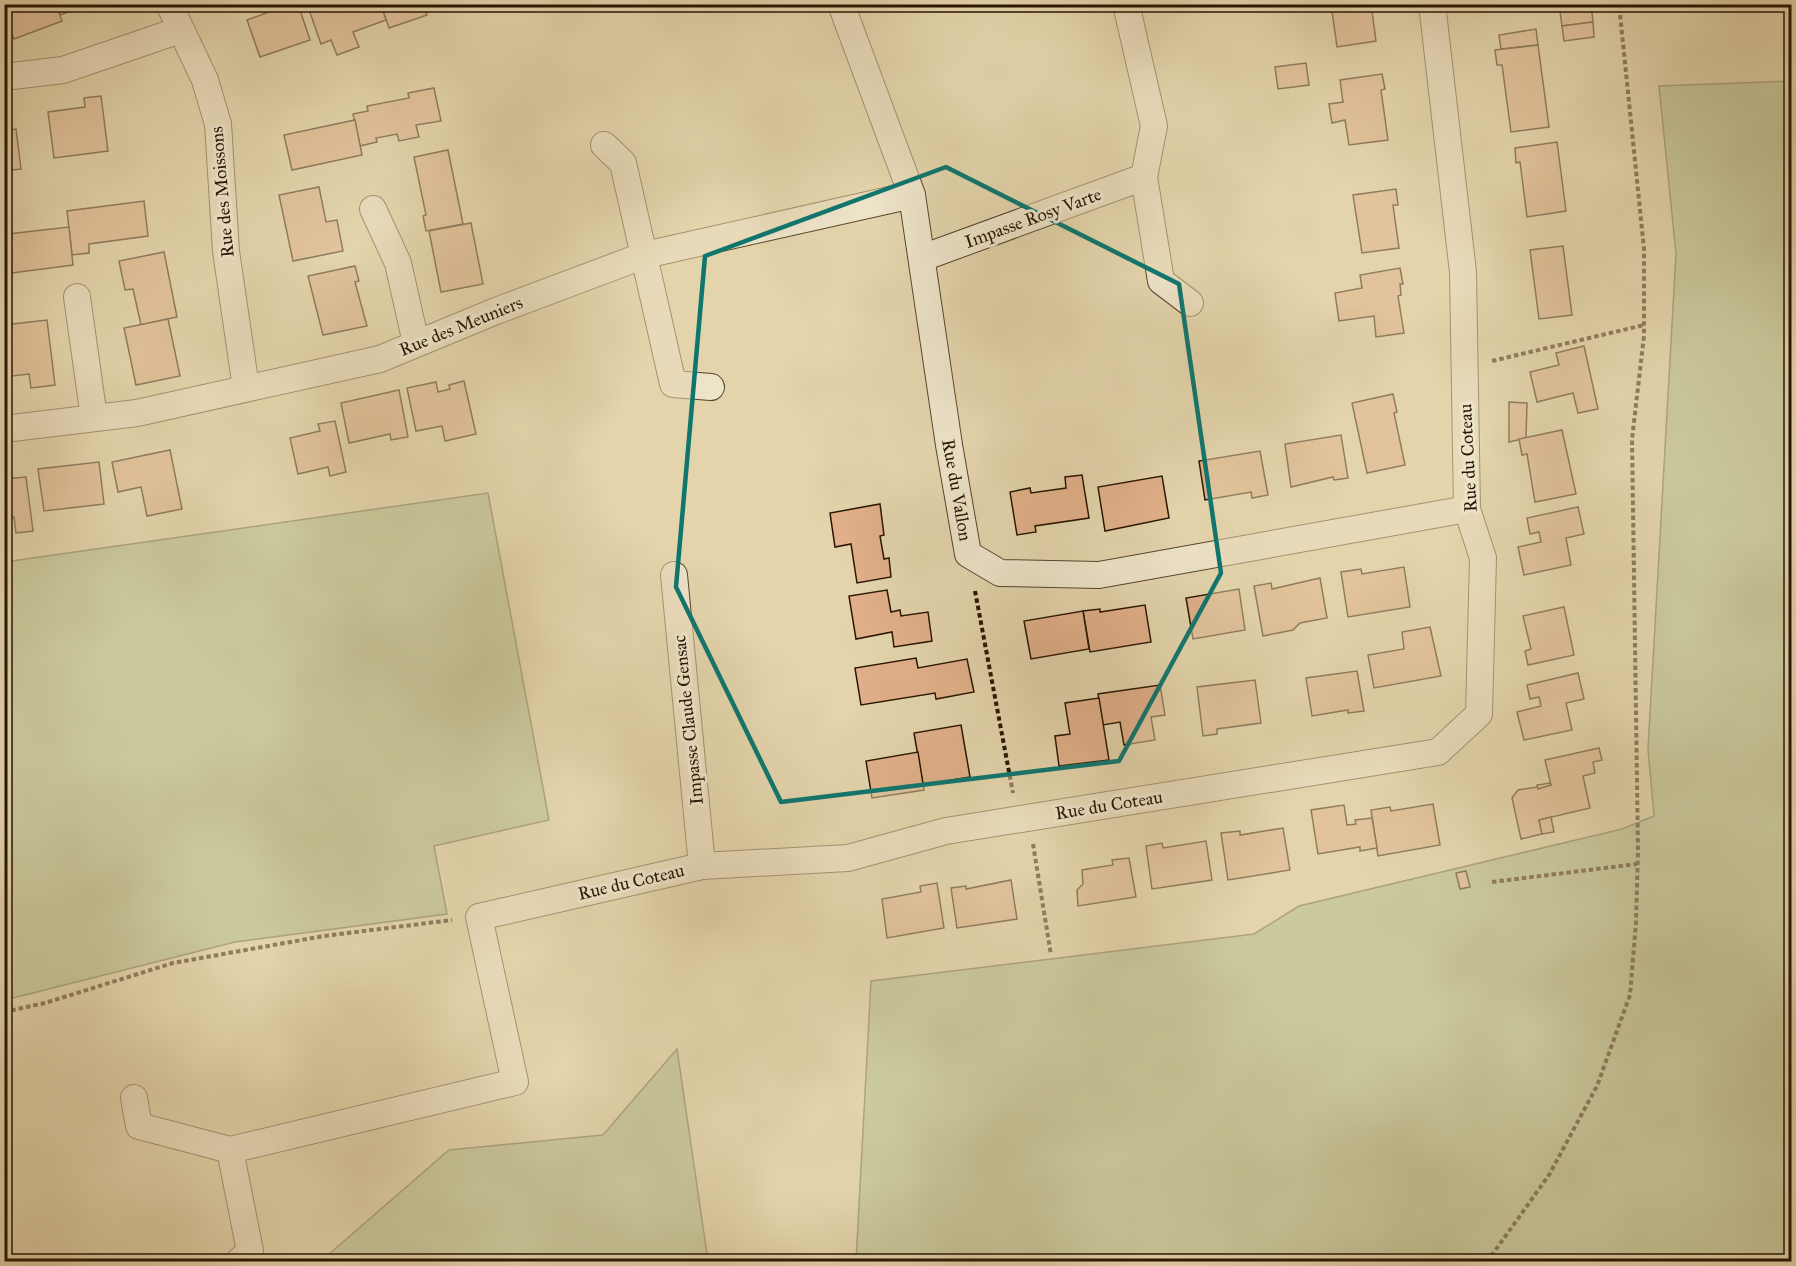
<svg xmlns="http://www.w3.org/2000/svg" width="1796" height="1266" font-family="'IM FELL Great Primer',serif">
	<rect width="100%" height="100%" fill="#e3d4ac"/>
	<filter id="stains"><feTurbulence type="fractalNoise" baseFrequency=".00333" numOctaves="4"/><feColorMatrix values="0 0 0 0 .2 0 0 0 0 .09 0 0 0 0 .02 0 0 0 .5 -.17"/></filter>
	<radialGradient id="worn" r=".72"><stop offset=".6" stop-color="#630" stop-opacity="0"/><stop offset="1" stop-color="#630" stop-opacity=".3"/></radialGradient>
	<g fill="#aebe8e" stroke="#6c6a48" stroke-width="1.5">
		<polygon points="1791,81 1791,1261 856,1262 871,981 1254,934 1299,906 1622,829 1654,816 1648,749 1676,254 1659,86"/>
		<polygon points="488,493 549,820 434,846 447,914 235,942 5,1000 5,562"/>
		<polygon points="677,1049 708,1261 321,1261 449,1150 603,1135"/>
	</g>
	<g fill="#e1b08a" stroke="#291501" stroke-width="1.5">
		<polygon points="4,4 56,4 62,21 14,39 4,14"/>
		<polygon points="56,4 90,4 60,15"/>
		<polygon points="291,4 298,4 310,40 260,57 247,20"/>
		<polygon points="307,4 381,4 386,20 353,32 359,47 337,55 331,40 321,44"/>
		<polygon points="381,4 423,4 427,15 389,28"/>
		<polygon points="1331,4 1371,4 1376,41 1337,47"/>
		<polygon points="1559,4 1591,4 1593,22 1562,26"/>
		<polygon points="1593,22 1594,37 1564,41 1562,26"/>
		<polygon points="1536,29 1538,45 1501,49 1499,35"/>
		<polygon points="1538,45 1549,127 1511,132 1502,65 1497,65 1495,50"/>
		<polygon points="1306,63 1309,85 1278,89 1275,67"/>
		<polygon points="1382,74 1385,89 1381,90 1388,140 1349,145 1345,120 1332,123 1329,104 1343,102 1340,80"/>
		<polygon points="434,88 441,121 416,125 419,137 399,141 397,134 376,138 377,142 360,146 353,114 368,111 367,106 409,98 408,93"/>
		<polygon points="101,96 108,151 54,158 48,112 85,107 84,98"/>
		<polygon points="355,120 362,155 292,170 284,135"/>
		<polygon points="16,129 21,169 4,171 4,131"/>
		<polygon points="1557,142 1566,211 1527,217 1520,162 1516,163 1515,148"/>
		<polygon points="448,150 463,224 426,231 423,216 426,215 414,157"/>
		<polygon points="319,187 326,222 337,220 343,251 293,261 279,195"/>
		<polygon points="1396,189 1398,205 1393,205 1399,248 1362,253 1353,195"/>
		<polygon points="144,201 148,236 89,244 89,253 72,255 67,211"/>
		<polygon points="471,223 483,284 441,292 429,231"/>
		<polygon points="69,227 73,265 12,273 8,234"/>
		<polygon points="1563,246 1572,315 1539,319 1530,250"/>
		<polygon points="164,252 177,317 141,325 133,289 125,290 119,261"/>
		<polygon points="355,266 359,281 355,282 367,326 323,335 308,276"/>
		<polygon points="1400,268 1403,284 1400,284 1401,295 1398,296 1404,333 1376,337 1374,316 1339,321 1335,293 1362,288 1360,275"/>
		<polygon points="168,319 180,376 136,385 124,328"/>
		<polygon points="47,320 55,385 31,388 29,374 4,377 4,325"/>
		<polygon points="1584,346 1598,409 1578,413 1573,393 1537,402 1530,372 1559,365 1556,353"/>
		<polygon points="464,381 476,434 445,441 442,426 416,431 407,388 436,382 438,392 450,389 449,385"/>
		<polygon points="399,390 408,437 391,440 390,434 349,443 341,403"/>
		<polygon points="1393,394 1397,412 1394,413 1405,465 1367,473 1352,403"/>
		<polygon points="1509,402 1527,403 1526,438 1509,442"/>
		<polygon points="335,421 346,472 330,476 328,467 298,474 290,438 320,431 318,424"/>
		<polygon points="1562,430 1576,494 1535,502 1527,454 1522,455 1519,439"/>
		<polygon points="1341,435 1348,478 1334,480 1333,477 1291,487 1285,444"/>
		<polygon points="170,450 182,509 147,516 141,487 118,492 112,462"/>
		<polygon points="1260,451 1268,495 1252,498 1251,492 1205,500 1199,461"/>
		<polygon points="99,462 104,504 44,511 38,469"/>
		<polygon points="1082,475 1089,518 1035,526 1036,532 1017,535 1010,492 1030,488 1031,493 1066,488 1065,477"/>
		<polygon points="1162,476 1169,518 1105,531 1098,487"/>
		<polygon points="26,477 33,531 16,533 14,517 4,518 4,479"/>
		<polygon points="880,504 884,535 880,536 884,559 889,558 891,577 857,583 851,544 835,547 830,513"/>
		<polygon points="1578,507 1584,534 1566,538 1571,565 1524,575 1518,547 1541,542 1539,532 1530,534 1527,518"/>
		<polygon points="1404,567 1410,607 1348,617 1341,572 1361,569 1362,574"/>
		<polygon points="1320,578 1327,618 1300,623 1293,630 1263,636 1254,586 1271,583 1272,589"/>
		<polygon points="1239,589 1245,630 1193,639 1186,598"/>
		<polygon points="887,590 891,612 900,610 901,616 928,612 932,641 894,647 892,632 856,639 849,596"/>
		<polygon points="1145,605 1151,642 1090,652 1083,611 1100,609 1100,612"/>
		<polygon points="1564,607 1574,655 1528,665 1525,651 1531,649 1523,616"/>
		<polygon points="1083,611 1089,649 1031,659 1024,621"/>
		<polygon points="1430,627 1441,676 1374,688 1368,655 1404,649 1402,632"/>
		<polygon points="916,658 918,668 967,659 974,692 936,699 935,693 861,705 855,668"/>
		<polygon points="1357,671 1364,711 1348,713 1348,710 1312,716 1306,678"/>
		<polygon points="1578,673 1584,699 1566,703 1572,730 1524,740 1517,712 1541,706 1539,697 1530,699 1527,685"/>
		<polygon points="1255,680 1261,723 1217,729 1217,734 1203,736 1197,687"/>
		<polygon points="1160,685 1165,715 1151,717 1155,740 1124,745 1120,722 1103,725 1098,694"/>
		<polygon points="1099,698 1109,760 1059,766 1055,736 1070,734 1065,703"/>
		<polygon points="961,725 970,777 923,785 914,733"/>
		<polygon points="1599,748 1602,760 1593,762 1595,773 1583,776 1590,808 1539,820 1542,834 1521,839 1512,798 1518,790 1551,785 1545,760"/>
		<polygon points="918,752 924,790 872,798 866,761"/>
		<polygon points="1550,783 1551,785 1538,789 1537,785"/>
		<polygon points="1433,804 1440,845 1378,856 1371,810 1390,807 1391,811"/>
		<polygon points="1344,805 1347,825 1356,824 1355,820 1372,818 1377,848 1360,851 1360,847 1318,854 1311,810"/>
		<polygon points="1551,817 1554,832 1542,834 1539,820"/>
		<polygon points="1283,828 1290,870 1228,880 1221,833 1240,831 1240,835"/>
		<polygon points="1206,841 1212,880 1152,889 1146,846 1162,843 1163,848"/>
		<polygon points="1129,858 1136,897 1078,906 1077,890 1083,884 1082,870 1113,865 1112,860"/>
		<polygon points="1466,871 1470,887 1460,889 1456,873"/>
		<polygon points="1011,880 1017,919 957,928 951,888 966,886 966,889"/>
		<polygon points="937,883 944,928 887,938 882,899 921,892 920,886"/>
	</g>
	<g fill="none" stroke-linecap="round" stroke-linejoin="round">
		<defs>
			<g id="street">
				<polyline points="169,4 205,80 218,124 226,251 246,388"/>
				<polyline points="841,4 912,195 949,445 968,554 1000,573 1099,575 1467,509"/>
				<polyline points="1126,4 1154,126 1144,177"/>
				<polyline points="4,77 63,70 180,30"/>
				<polyline points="604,145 623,163 673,384 711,387"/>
				<polyline points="373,209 398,263 416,343"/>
				<polyline points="922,258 1144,177 1161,281 1190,303"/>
				<polyline points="77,297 94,418"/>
				<polyline points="4,429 137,413 380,359 496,311 645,255 912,195"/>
				<polyline points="674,575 702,866"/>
				<polyline points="134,1098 139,1126 230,1150"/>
				<polyline points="238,1262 250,1251 230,1150 515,1082 479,917 702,866 848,858 946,831 1438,752 1479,714 1483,558 1467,509 1463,272 1432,4"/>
			</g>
		</defs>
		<use href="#street" stroke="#58452c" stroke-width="28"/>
		<g stroke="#291501" stroke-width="4" stroke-dasharray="4.5 3" stroke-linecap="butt">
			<polyline points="1492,361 1644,325"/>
			<polyline points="975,591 1013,793"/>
			<polyline points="1033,844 1051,955"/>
			<polyline points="1492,882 1637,864"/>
			<polyline points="4,1012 45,1003 173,963 324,936 452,920"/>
			<polyline points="1487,1262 1549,1175 1597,1086 1630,995 1636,922 1638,851 1632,439 1644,336 1644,249 1619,4"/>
		</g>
		<use href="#street" stroke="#ede3c9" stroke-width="26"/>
	</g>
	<path d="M0 0H1796V1266H0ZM946,167L1179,284L1221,573L1119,761L781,802L676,587L705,256Z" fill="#e3d4ac" fill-opacity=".55" fill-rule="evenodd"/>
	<path fill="none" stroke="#0f766e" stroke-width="4.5" stroke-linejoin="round" d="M946,167L1179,284L1221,573L1119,761L781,802L676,587L705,256Z"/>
	<g text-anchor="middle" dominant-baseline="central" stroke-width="6" stroke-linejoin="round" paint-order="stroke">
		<g font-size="18" fill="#291501" stroke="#ede3c9">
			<text transform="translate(222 192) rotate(-95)">Rue des Moissons</text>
			<text transform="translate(1033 218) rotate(-20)">Impasse Rosy Varte</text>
			<text transform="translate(461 326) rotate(-22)">Rue des Meuniers</text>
			<text transform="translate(1468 458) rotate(-93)">Rue du Coteau</text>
			<text transform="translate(957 490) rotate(80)">Rue du Vallon</text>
			<text transform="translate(688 720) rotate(-96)">Impasse Claude Gensac</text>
			<text transform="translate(1109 805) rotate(-9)">Rue du Coteau</text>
			<text transform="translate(631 882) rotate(-13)">Rue du Coteau</text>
		</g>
	</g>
	<rect width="1796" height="1266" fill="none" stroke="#e3d4ac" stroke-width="24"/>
	<rect x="6" y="6" width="1784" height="1254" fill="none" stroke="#291501" stroke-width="3"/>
	<rect x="12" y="12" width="1772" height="1242" fill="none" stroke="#291501" stroke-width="1.5"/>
	<rect width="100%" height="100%" filter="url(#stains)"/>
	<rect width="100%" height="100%" fill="url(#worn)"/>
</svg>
